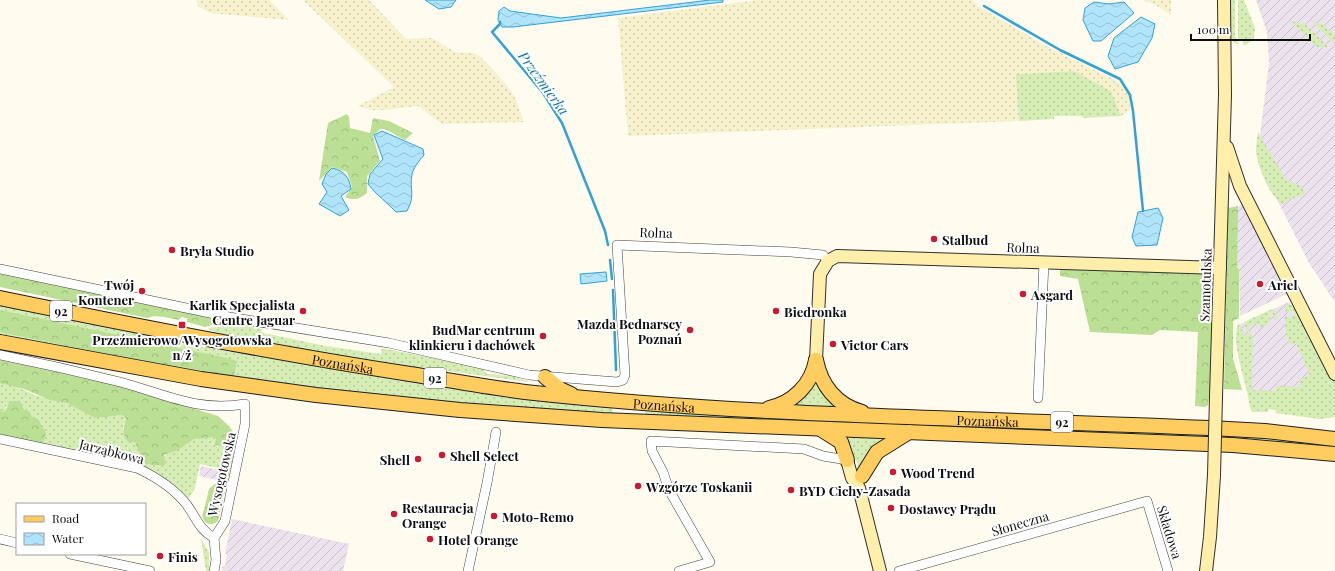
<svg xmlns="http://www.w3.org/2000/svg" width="1335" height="571" font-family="'Playfair Display',serif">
	<defs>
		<pattern id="industrial-furrows" width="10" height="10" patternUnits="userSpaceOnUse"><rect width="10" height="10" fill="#ebe2ed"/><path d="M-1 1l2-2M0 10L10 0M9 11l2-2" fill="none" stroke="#c8c1ca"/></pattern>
		<pattern id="farmland-dots" width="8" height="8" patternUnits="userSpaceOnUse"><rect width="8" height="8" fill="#f7f1cd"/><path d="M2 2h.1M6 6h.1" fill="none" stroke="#d3cdaf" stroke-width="1.8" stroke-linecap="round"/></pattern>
		<pattern id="grass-dots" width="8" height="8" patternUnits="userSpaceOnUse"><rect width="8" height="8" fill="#d6edb6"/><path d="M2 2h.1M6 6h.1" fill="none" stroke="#b6ca9b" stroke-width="1.8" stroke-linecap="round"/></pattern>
		<pattern id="forest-crowns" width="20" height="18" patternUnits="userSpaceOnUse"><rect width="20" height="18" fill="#bbdf94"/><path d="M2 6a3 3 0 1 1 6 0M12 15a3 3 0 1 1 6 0" fill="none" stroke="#a0be7e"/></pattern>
		<pattern id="water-waves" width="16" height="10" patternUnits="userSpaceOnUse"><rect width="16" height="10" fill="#b0e4fa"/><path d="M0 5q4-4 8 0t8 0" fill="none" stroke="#96c2d5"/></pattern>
	</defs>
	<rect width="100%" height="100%" fill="#fffbef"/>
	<g fill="url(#industrial-furrows)">
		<polygon points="1256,0 1335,0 1335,302 1309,263 1263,172 1258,150 1269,63 1267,32"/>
		<polygon points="1242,204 1287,294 1240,316 1239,269 1235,269 1235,208"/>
		<polygon points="1289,302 1326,391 1251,403 1238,325"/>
		<polygon points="201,466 219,470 217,480 199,476"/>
		<polygon points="232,519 349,544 343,571 222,571 222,567 225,566 227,555 225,553"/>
	</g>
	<g fill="url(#farmland-dots)">
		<polygon points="196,0 269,0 289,20 210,13 198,6"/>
		<polygon points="303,0 369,0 406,39 432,38 455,52 474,53 482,58 505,83 515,97 524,122 442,124 418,106 384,110 371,110 358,106 394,87"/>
		<polygon points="758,0 972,0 976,5 1043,44 1119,82 1128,92 1130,98 1130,109 1128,112 1121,116 1111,91 1074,71 1017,74 1019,121 628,136 618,18"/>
		<polygon points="1142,0 1171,0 1171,15 1156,5"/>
	</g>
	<g fill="url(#grass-dots)">
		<path d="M1228,0H1235V35L1239,45C1224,39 1229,14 1228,0Z"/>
		<polygon points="1238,0 1244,0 1255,28 1254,38 1246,45 1243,45 1243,41 1238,38"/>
		<polygon points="1310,20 1324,25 1335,36 1335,44"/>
		<polygon points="1290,21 1305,24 1328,47 1317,47"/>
		<polygon points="1074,71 1111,91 1121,116 1083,118 1082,116 1054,116 1054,119 1019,121 1016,74"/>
		<path d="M1258,132L1286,180L1301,186L1305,194L1288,200L1284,205C1271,200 1257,165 1256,151C1256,144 1257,138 1258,132Z"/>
		<polygon points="0,302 221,350 372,375 613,405 612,416 444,405 235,379 0,337"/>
		<path d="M1287,303L1296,307L1335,382V417L1320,419L1275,413L1276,410L1269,409L1268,412H1252C1248,404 1249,397 1246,388C1243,373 1230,336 1239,323L1245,335L1249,336L1244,322L1272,309L1276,311L1277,321H1275L1272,312L1269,313L1270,320L1267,325L1260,327L1258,323L1248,327L1253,340L1252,390L1276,391V386L1299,387V380L1310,375L1296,343L1290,345L1286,334L1285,317H1295L1293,311L1285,313Z"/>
		<polygon points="229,321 260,327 263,333 326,346 381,354 382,348 482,368 487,374 512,376 529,382 336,356 218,333 207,329 222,325 227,327"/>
		<polygon points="815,378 840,408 791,407"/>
		<path d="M0,383C13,384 23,390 35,395C46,399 57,399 68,403C85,410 103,417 122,415L126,418L123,429L135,442L145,464L164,466L166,463L164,456L194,439L213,436L216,439V446L225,447L221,469L200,464L195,488L189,498H186L163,478L43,444L29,411L24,409L20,402L6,406L5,411L2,412L0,408Z"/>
		<polygon points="646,409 1209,433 1209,438 645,416"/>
		<polygon points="1223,433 1335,443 1335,450 1222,440"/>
		<polygon points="843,434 888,436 859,467"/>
		<polygon points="201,538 209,553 209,571 206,571"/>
	</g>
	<g fill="url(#forest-crowns)">
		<path d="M347,114L349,117L350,128L370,133L373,118L389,121L413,133L405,140L385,129H380L373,136L380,161L367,176V193C360,199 354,201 345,197L352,187L347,172L332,167L319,181L328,123Z"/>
		<polygon points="1238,206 1237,268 1239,269 1239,318 1233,321 1233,358 1242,390 1224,389 1228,208"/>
		<polygon points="1060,268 1201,274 1209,278 1212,285 1211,383 1208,405 1205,407 1195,406 1198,332 1160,330 1152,335 1090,332 1078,279 1060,276"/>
		<polygon points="0,274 209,316 220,323 205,327 187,322 187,318 181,317 179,320 164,317 154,316 147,318 0,287"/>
		<polygon points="0,310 222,357 237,361 234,376 111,355 0,332"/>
		<path d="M0,360L109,383L218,416L230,427L237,440L218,521C213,525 210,525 205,522L202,516L205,506L209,489L217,482L225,450L224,447L215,445L216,439L213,437L194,439L178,450L164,455L166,463L164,466L144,464L135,442H128C121,433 124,428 126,418L122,415L95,418L67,403L50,400L24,389L0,383Z"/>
		<polygon points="10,401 20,401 24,409 29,411 32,417 38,419 46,433 43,444 0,435 0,408 2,412 5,411"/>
	</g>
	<g fill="url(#water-waves)" stroke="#31a1d7">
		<polygon points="425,0 456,0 451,7 439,9"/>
		<polygon points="710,0 723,0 723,2 513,27 502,27 498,20 499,11 504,7 510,11 561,18"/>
		<polygon points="1094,2 1109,4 1124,2 1134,13 1101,41 1093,41 1083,20 1085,8"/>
		<polygon points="1141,17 1155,24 1152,38 1138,62 1115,69 1108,56 1114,38"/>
		<path d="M382,131L423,149L424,155C419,161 414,167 412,174C409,190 416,194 407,211L396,212C387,202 376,195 368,184L370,174L383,159L374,135Z"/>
		<path d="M332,168C345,171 349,177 351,189L341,196L349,210L340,216L319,204L327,192L322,184L326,174Z"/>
		<polygon points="1158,208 1163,218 1157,245 1136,246 1132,237 1138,212"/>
		<polygon points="606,272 607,281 581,284 580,274"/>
	</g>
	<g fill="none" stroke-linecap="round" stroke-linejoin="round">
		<g stroke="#31a1d7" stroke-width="2.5">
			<polyline points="984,6 1060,50 1120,79 1130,95 1133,111 1143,211"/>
			<polyline points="500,22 500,24 492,32 543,93 562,123 605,231 608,245"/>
			<polyline points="610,260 612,279"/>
			<polyline points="613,290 616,370"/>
		</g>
		<defs>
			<g id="street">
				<polyline points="0,269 229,317 389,343 529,375 617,382 623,380 625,375 617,245 791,252 823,255 828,261"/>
				<path d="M0,355C40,363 80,372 120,382C165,394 196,412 245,404V424L225,521L214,538L216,560L214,571"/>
				<polyline points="1038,398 1044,262"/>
				<path d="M0,439L137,468C156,477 174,488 187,505C197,519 199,529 214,538"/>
				<polyline points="0,539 17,543"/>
				<polyline points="70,554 150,571"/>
				<polyline points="468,571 487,483 496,432"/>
				<polyline points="679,571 710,562 669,490 663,472 652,451 651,441 804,449 823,456 847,460"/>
				<polyline points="899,571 1147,501 1168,571"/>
			</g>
			<g id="secondary">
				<polyline points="1227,147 1240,186 1335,374"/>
				<polyline points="816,360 820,274 828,261 837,256 1220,268"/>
				<polyline points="1216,397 1225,95 1224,0"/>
				<polyline points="847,460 852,478 859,488 880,571"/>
				<polyline points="1206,571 1210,537 1214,475"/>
			</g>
			<g id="primary">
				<path id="s1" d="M0,298C136,326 272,353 410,374C448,380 486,387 525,392C752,417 982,418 1210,428L1265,431L1335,439"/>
				<polyline points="0,342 201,379 316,395 460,410 602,420 1233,445 1335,454"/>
				<path d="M816,360C821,385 836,405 862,412"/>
				<polyline points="545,377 560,389 571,394"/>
				<path d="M769,408C793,403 812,384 816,360"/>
				<polyline points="822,430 841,442 847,460"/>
				<polyline points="862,476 877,452 909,432"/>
			</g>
		</defs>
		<use href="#street" stroke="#414141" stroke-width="10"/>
		<use href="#secondary" stroke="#303030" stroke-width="14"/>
		<use href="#primary" stroke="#1f1f1f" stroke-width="16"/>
		<use href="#street" stroke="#fff" stroke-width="9"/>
		<use href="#secondary" stroke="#ffefaa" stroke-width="12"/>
		<use href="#primary" stroke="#ffcc5f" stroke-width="14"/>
		<defs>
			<polyline id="secondary-bridge" points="1214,475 1216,397"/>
		</defs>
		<use href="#secondary-bridge" stroke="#303030" stroke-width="14" stroke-linecap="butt"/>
		<use href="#secondary-bridge" stroke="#ffefaa" stroke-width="12"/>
	</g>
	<g fill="#c91c31" stroke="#fff" stroke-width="1.5">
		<circle cx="934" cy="239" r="4"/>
		<circle cx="172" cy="250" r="4"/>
		<circle cx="1260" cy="284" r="4"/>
		<circle cx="142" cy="291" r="4"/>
		<circle cx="1023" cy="294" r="4"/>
		<circle cx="303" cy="311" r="4"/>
		<circle cx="776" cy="311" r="4"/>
		<rect x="178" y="321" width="8" height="8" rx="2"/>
		<circle cx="690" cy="330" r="4"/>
		<circle cx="543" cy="336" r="4"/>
		<circle cx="833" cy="344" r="4"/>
		<circle cx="442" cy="455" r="4"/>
		<circle cx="418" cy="459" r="4"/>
		<circle cx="893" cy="472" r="4"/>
		<circle cx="638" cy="486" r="4"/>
		<circle cx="791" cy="490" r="4"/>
		<circle cx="891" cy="508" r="4"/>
		<circle cx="394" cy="514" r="4"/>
		<circle cx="494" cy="516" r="4"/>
		<circle cx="430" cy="539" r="4"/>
		<circle cx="160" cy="556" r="4"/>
	</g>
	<g text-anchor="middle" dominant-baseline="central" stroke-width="4" stroke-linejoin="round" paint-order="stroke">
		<g fill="#fff" stroke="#565656" stroke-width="1">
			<rect x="50" y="301" width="22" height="20" rx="3"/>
			<rect x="424" y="368" width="22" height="20" rx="3"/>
			<rect x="1051" y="412" width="22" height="20" rx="3"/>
		</g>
		<g font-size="12" font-weight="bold" fill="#0e0e0e">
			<text x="61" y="311">92</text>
			<text x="435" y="378">92</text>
			<text x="1062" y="422">92</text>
		</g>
		<g font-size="13" fill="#0e0e0e" stroke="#fff">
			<text transform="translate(656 232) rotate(2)">Rolna</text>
			<text transform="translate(1023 247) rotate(2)">Rolna</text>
			<text transform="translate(1205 285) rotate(-88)">Szamotulska</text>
			<text stroke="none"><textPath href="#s1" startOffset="349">Poznańska</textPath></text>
			<text stroke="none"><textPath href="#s1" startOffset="673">Poznańska</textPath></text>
			<text stroke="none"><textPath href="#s1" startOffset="997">Poznańska</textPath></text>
			<text transform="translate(112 451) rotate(14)">Jarząbkowa</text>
			<text transform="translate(221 474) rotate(-77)">Wysogotowska</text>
			<text transform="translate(1020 523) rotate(-16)">Słoneczna</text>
			<text transform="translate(1170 532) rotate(73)">Składowa</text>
		</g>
		<g font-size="13" font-weight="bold" fill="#0e0e0e" stroke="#fff" text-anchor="start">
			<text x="942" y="239">Stalbud</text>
			<text x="180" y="250">Bryła Studio</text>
			<text x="134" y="284" text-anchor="end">Twój<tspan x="134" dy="15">Kontener</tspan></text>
			<text x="1268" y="284">Ariel</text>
			<text x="1031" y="294">Asgard</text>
			<text x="295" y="304" text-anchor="end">Karlik Specjalista<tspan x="295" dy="15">Centre Jaguar</tspan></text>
			<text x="784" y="311">Biedronka</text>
			<text x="682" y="323" text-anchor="end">Mazda Bednarscy<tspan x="682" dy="15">Poznań</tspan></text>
			<text x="535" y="329" text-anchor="end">BudMar centrum<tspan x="535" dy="15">klinkieru i dachówek</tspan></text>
			<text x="182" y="339" text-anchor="middle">Przeźmierowo/Wysogotowska<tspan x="182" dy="15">n/ż</tspan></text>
			<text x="841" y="344">Victor Cars</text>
			<text x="450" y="455">Shell Select</text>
			<text x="410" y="459" text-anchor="end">Shell</text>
			<text x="901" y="472">Wood Trend</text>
			<text x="646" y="486">Wzgórze Toskanii</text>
			<text x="799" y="490">BYD Cichy-Zasada</text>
			<text x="402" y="507">Restauracja<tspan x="402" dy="15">Orange</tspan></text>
			<text x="899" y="508">Dostawcy Prądu</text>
			<text x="502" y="516">Moto-Remo</text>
			<text x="438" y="539">Hotel Orange</text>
			<text x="168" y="556">Finis</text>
		</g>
		<g font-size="14" font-style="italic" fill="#0e71a9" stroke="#fff">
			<text transform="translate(544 83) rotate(54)">Przeźmierka</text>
		</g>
	</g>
	<rect x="16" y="503" width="130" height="52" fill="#ffffff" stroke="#9f9f9f"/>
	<rect x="24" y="516" width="20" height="6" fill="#ffcc5f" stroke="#9f9f9f"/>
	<text x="52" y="523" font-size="12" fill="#0e0e0e">Road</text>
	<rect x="24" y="533" width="20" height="12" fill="url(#water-waves)" stroke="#9f9f9f"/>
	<text x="52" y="543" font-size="12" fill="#0e0e0e">Water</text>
	<path d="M1191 34v6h119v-6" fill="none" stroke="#0e0e0e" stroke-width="2"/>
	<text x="1197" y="34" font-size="12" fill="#0e0e0e" stroke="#ffffff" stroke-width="3" paint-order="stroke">100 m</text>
</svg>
